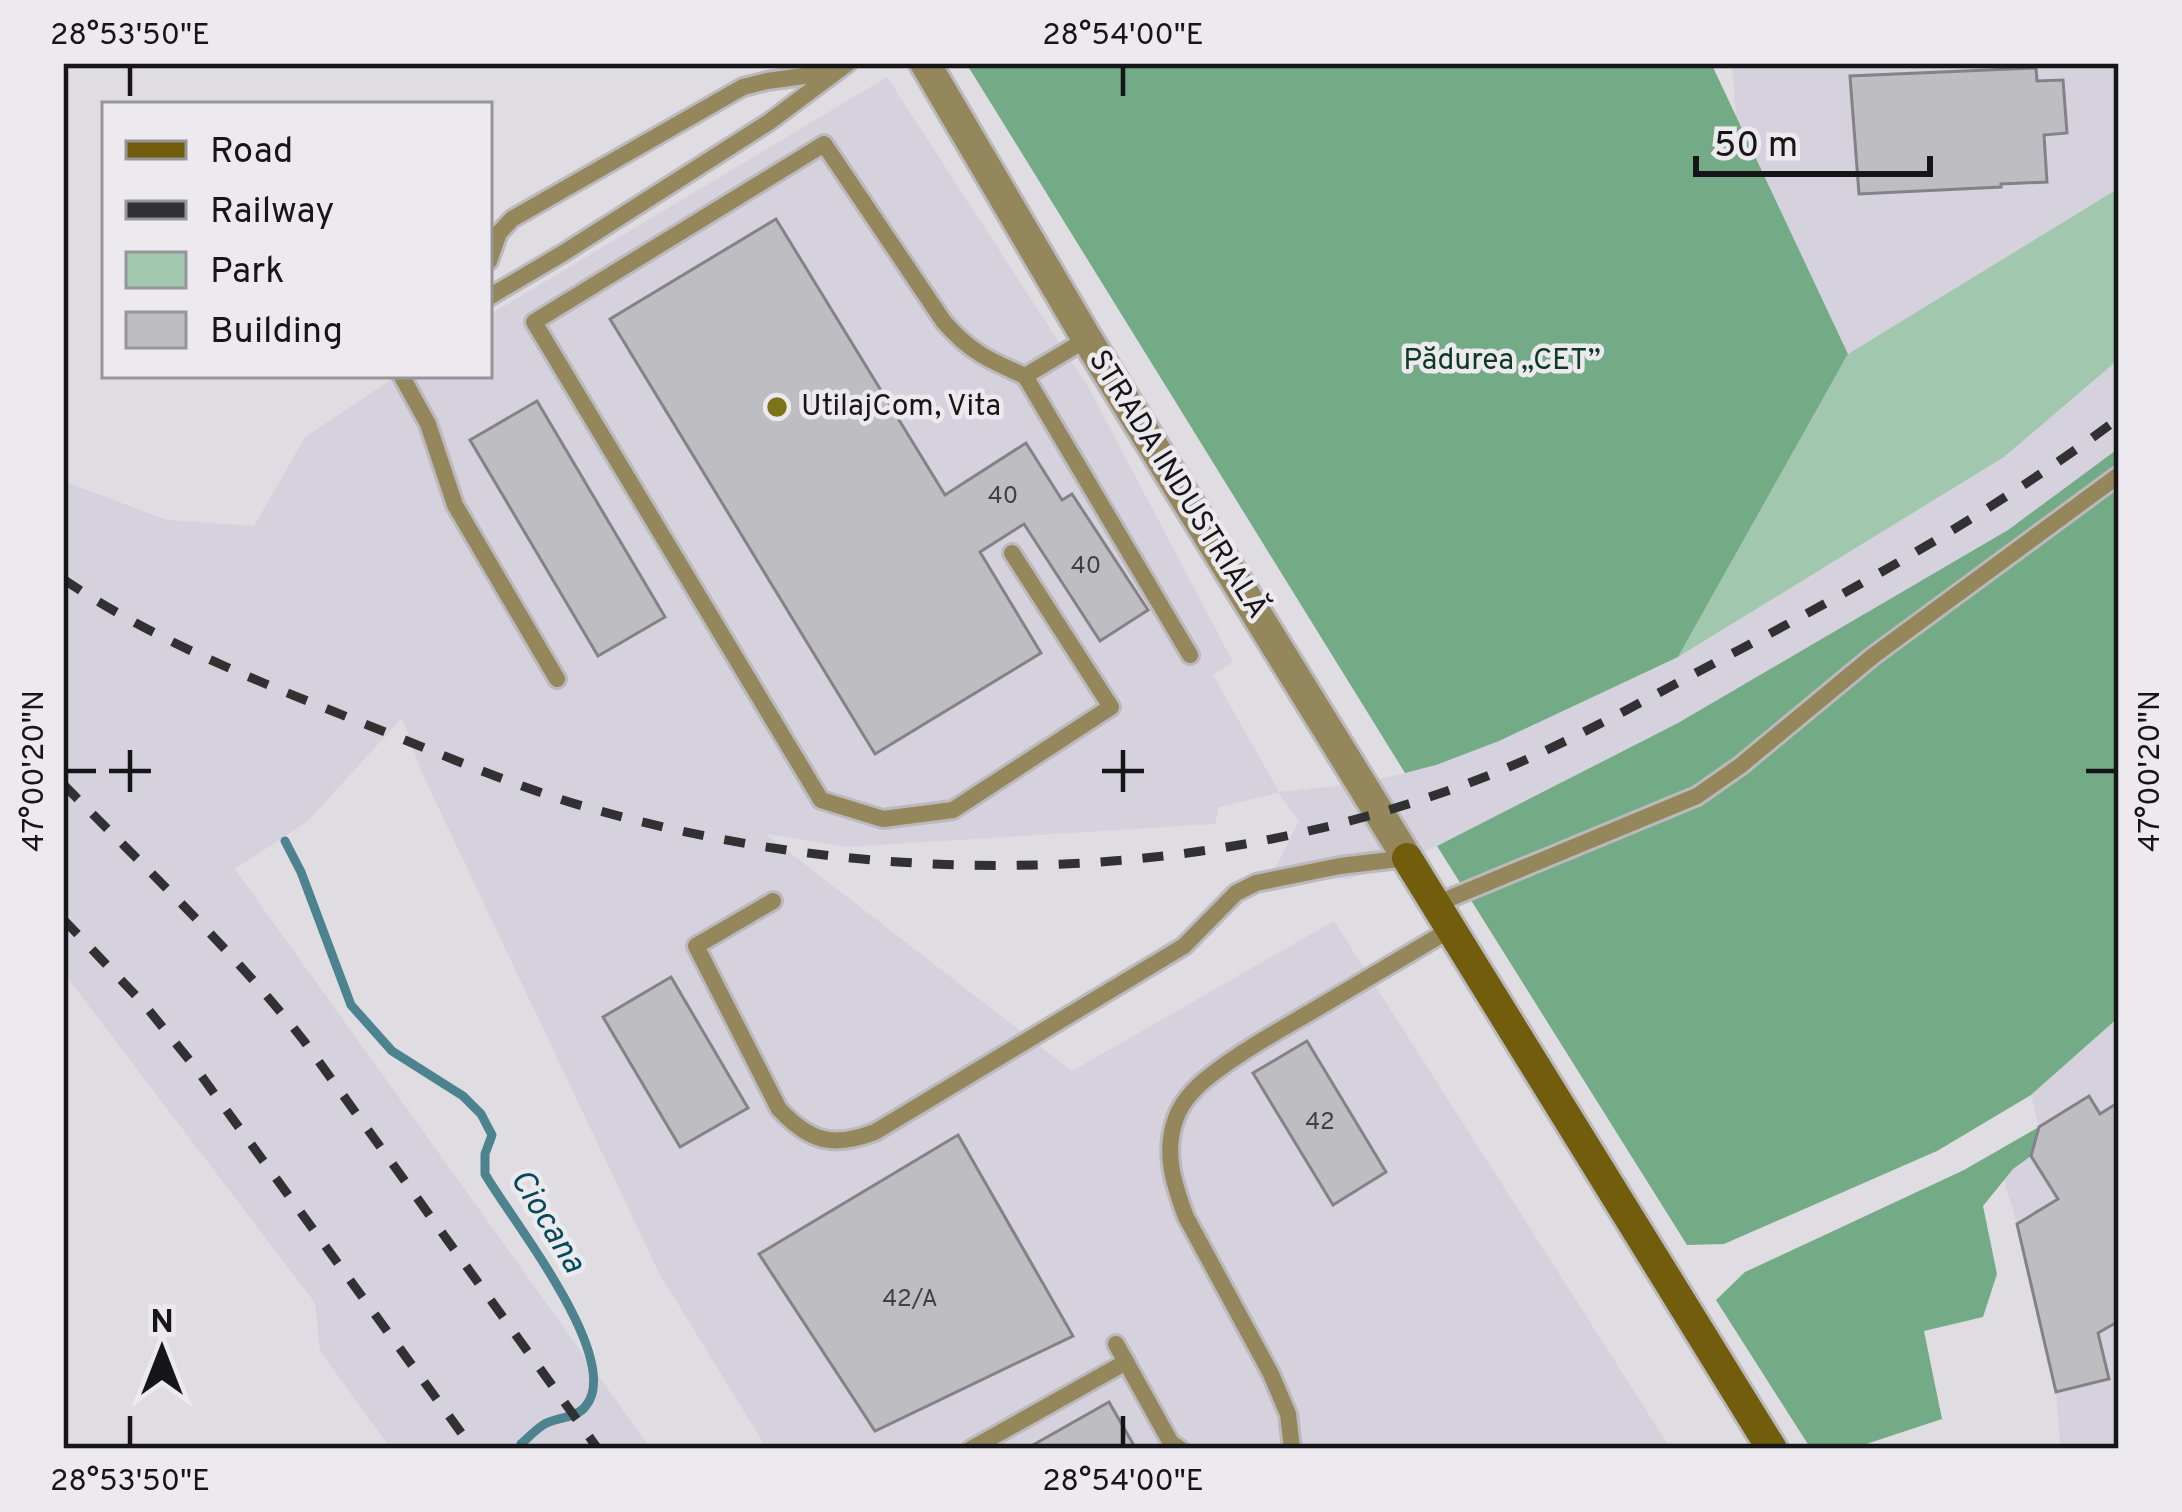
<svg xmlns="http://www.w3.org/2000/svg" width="2182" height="1512" font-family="Overpass,sans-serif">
	<rect width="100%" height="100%" fill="#dfdde1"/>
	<g fill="#d5d2dd">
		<polygon points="1732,63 2119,63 2119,188 1848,354 1736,117"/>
		<polygon points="887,77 1090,390 1233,662 1213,675 1279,792 1364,783 1436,765 1678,657 2004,457 2119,359 2119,448 2008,530 1678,723 1419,855 1349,879 1271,876 1299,821 1278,793 1219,807 1215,824 845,847 766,834 1072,1071 1334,921 1671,1449 767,1449 659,1273 422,773 402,718 308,821 235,869 651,1449 391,1449 320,1351 315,1303 63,972 63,481 167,520 254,526 305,437 398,375 489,375 489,315"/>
		<polygon points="2119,1017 2119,1449 2064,1449 2060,1444 2056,1392 2017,1224 2004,1180 2013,1169 2031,1156 2039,1127 2031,1095"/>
	</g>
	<polygon fill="#a1c8ae" points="2119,188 2119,359 2004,457 1678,657 1848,354"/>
	<g fill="#74ab87">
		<polygon points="966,63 1711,63 1848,354 1678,657 1499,741 1436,765 1405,773"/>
		<polygon points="2119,448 2119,1017 2031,1095 1937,1151 1724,1244 1687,1245 1437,846 1678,723 2008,530"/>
		<polygon points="2039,1127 2031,1156 2013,1169 1983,1206 1997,1274 1983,1317 1924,1331 1942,1419 1851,1449 1811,1449 1716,1300 1745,1272 1964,1170"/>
	</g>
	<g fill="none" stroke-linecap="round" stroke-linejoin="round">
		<path stroke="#4d828f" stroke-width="9" d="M285,841L301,872L351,1005L392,1051L463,1096L481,1114L492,1135L485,1154V1174C510,1218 626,1361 585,1407C575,1419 555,1417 543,1425C535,1430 528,1438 521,1444"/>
	</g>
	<g fill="#bebdc2" stroke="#838286" stroke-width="3">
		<polygon points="2036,68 2037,81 2063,80 2067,133 2044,135 2047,182 2001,184 2001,187 1859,194 1850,76"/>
		<polygon points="776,219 945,495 1026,443 1062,500 1072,494 1148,610 1100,641 1024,524 980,552 1041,653 875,754 610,319"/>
		<polygon points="537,401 665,617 598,656 470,440"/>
		<polygon points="671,977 748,1108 680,1147 603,1017"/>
		<polygon points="1307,1041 1386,1172 1333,1205 1253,1073"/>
		<polygon points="2089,1096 2100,1114 2119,1102 2119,1321 2098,1333 2109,1379 2056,1392 2017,1224 2058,1199 2031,1156 2039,1127"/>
		<polygon points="958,1135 1073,1336 875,1431 759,1254"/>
		<polygon points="1109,1402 1136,1449 1026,1449"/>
	</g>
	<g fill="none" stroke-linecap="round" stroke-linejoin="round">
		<defs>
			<g id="service">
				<polyline points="489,261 499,233 512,219 743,87 767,81 834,72"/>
				<polyline points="489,297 565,252 769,122 848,63"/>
				<polyline points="401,375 428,424 455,505 557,679"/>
				<polyline points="1025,376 1190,655"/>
				<path d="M1012,553L1111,707L953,810L883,819L821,800L534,322L824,144L944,322C970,352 989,360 1025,376L1087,339"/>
				<path d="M773,901L696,946L779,1109C810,1142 833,1148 875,1132L1184,946L1236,893L1256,883L1340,866L1407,858"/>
				<polyline points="1436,904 1697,796 1740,766 1873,656 2119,475"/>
				<polyline points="1116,1344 1171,1443 1180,1449"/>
				<polyline points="971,1449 1126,1362"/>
				<path d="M1292,1449L1288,1414L1271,1374L1186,1217C1174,1185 1163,1152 1176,1118C1182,1101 1198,1085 1211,1075C1243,1050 1280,1030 1314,1010C1360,983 1405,956 1451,929"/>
			</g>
			<polyline id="tertiary" points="925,63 1087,339 1407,858"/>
			<polyline id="secondary" points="1407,858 1772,1449"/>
		</defs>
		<use href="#service" stroke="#bbb9bd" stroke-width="22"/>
		<use href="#tertiary" stroke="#bbb9bd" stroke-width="36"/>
		<use href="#secondary" stroke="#bbb9bd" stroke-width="36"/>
		<use href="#service" stroke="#95875c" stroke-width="16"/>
		<use href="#tertiary" stroke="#95875c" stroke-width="30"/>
		<use href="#secondary" stroke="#715d0c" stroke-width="30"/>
		<g stroke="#313032" stroke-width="9" stroke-dasharray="21 21" stroke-linecap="butt">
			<path d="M63,579C165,648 281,690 395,736C460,762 525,790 593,809C885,891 1206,887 1490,775C1576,740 1657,693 1739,650C1871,580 1999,508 2119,418"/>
			<path d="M63,784C145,868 231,948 304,1041L598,1449"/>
			<polyline points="63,919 143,1003 195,1067 473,1449"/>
		</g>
	</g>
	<path fill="none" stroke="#161517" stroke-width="4.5" d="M130,66V96M1123,66V96M130,750V792M1123,750V792M66,771H96M109,771H151M1102,771H1144M2086,771H2116M130,1416V1446M1123,1416V1446"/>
	<circle fill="#7c7417" stroke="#eceaef" stroke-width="4.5" cx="777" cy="407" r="12"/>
	<g text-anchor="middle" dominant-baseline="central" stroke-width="9" stroke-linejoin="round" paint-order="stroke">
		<g font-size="24" fill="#403f42">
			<text x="1003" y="497">40</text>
			<text x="1086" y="567">40</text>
			<text x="1320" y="1123">42</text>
			<text x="910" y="1300">42/A</text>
		</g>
		<g font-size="30" fill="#0d3a21" stroke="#eceaef">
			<text x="1502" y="361">Pădurea „CET”</text>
		</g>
		<g font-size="30" fill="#161517" stroke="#eceaef" text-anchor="start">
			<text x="801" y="407">UtilajCom, Vita</text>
		</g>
		<g font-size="30" fill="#161517" stroke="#eceaef">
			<text transform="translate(1177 485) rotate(58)">STRADA INDUSTRIALĂ</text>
		</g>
		<g font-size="33" font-style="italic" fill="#044b59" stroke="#eceaef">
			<text transform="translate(546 1222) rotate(59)">Ciocana</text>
		</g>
	</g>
	<rect width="2182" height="1512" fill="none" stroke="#eceaef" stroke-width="132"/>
	<rect x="102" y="102" width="390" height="276" fill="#eceaef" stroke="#969599" stroke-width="3"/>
	<rect x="126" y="141" width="60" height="18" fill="#715d0c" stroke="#969599" stroke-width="3"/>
	<text x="210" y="162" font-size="36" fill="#161517">Road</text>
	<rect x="126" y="201" width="60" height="18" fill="#313032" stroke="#969599" stroke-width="3"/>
	<text x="210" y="222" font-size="36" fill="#161517">Railway</text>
	<rect x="126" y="252" width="60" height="36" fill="#a1c8ae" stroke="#969599" stroke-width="3"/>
	<text x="210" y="282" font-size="36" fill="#161517">Park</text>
	<rect x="126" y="312" width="60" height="36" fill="#bebdc2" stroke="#969599" stroke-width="3"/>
	<text x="210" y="342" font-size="36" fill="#161517">Building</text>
	<g transform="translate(162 1350)" stroke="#eceaef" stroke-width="9" paint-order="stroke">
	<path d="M0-9L21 45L0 30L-21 45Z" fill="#161517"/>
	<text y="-18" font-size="33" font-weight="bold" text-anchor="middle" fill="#161517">N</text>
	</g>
	<path d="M1696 156v18h234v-18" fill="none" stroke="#161517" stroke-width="6"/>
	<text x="1714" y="156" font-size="36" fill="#161517" stroke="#eceaef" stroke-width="9" paint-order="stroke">50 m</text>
	<rect x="66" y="66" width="2050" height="1380" fill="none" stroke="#161517" stroke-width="4.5"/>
	<g font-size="30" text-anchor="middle" fill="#161517">
		<text x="130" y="44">28°53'50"E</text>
		<text x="1123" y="44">28°54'00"E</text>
		<text transform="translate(33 771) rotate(-90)" y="10">47°00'20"N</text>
		<text transform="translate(2149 771) rotate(-90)" y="10">47°00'20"N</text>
		<text x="130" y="1490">28°53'50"E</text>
		<text x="1123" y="1490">28°54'00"E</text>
	</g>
</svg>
